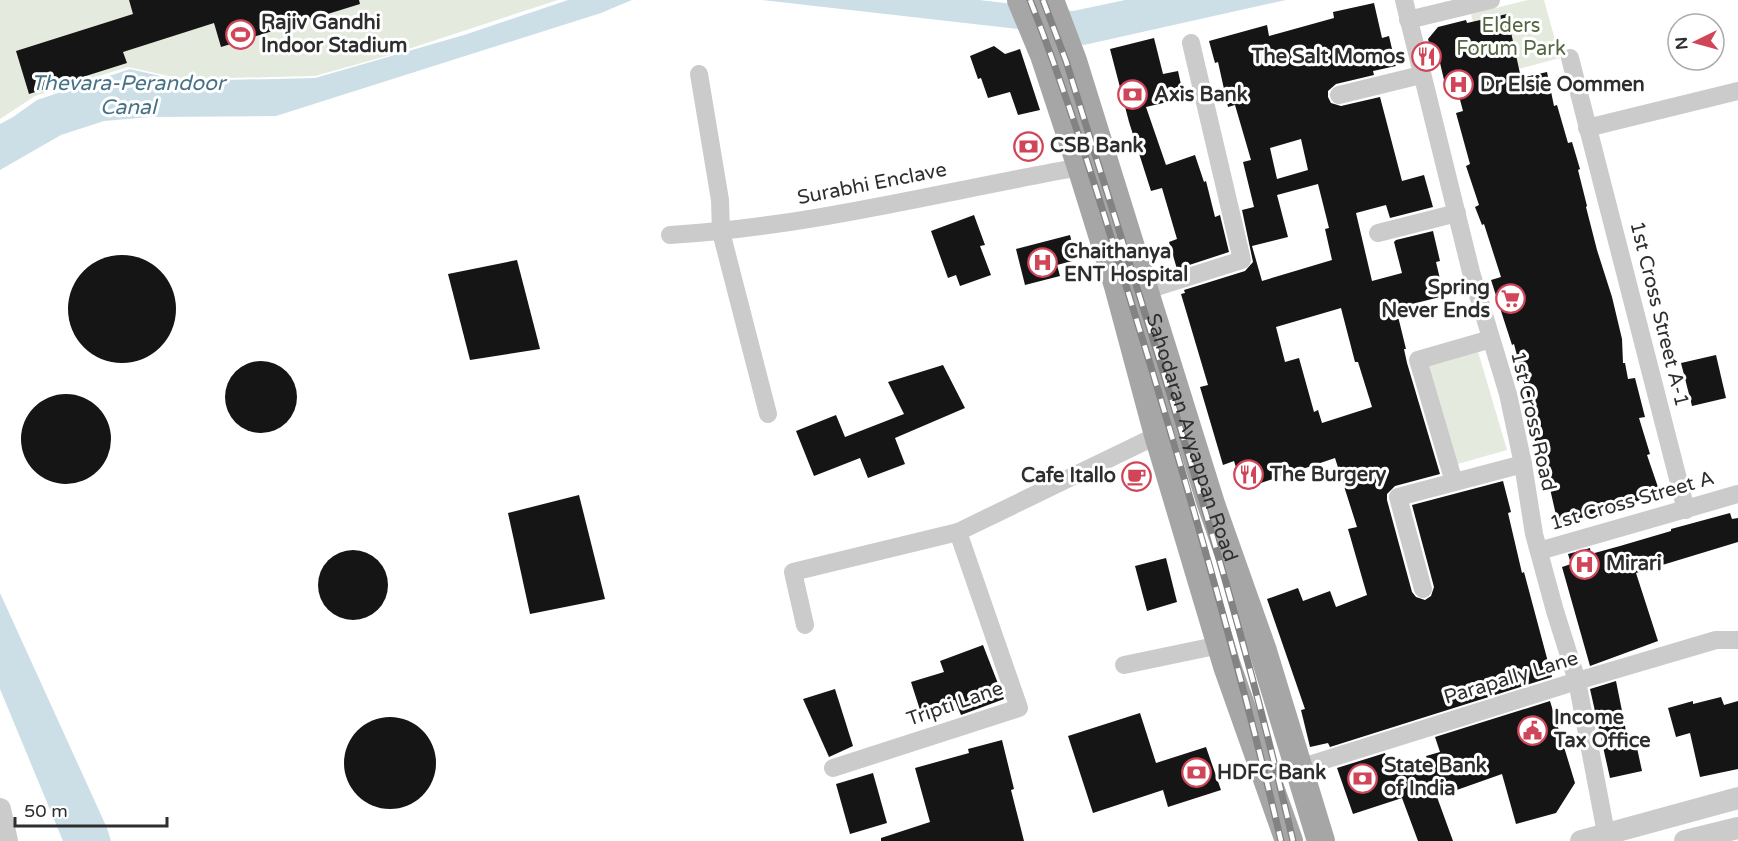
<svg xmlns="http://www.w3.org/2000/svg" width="1738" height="841" font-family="'Varela Round',sans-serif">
	<rect width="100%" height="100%" fill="#fff"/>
	<g fill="#e5eade">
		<polygon points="0,0 558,0 390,55 315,76 182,79 128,67 35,96 0,119"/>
		<polygon points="1528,0 1544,0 1560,58 1488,77 1471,14"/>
		<polygon points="1477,348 1507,450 1454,465 1424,364"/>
	</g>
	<g fill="#ccdfe7">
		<polygon points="568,0 632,0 601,13 276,116 151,117 104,121 61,135 0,170 0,124 13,117 37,100 130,69 182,81 315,78 464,35"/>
		<polygon points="762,0 979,0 1073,11 1125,0 1286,0 1084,45 1027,30"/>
		<polygon points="0,593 107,828 111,841 63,841 0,689"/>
	</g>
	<g fill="#151515" fill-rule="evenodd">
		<polygon points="129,0 359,0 360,4 221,47 214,23 123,52 127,63 29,94 16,51 133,14"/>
		<path d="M1374,3L1382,38L1389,36L1396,66L1373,71L1374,75L1336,84L1328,91V97L1331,103L1341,106L1380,97L1402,181L1424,175L1433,207L1390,218L1386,205L1356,213L1372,281L1402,273L1394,242L1396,240L1433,231L1440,261L1436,262L1444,296L1396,308L1406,349H1404L1407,363L1440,474L1395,486L1387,494V500L1412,592L1416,597L1425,600L1431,596L1434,587L1412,505L1503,481L1511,512L1508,513L1522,573L1524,572L1552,677L1330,747L1328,743L1310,747L1301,710L1305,709L1267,599L1298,588L1303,601L1330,591L1336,607L1367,595L1348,529L1357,527L1335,458L1243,489L1234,461L1223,465L1200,387L1208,385L1181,294L1185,293L1184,290L1245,271L1253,262L1242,210L1254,207L1243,162L1251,160L1235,105L1228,107L1218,62L1215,63L1209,41L1267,25L1269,36L1334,18L1333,12ZM1301,139L1308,170L1277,179L1270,148ZM1318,184L1329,228L1325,229L1332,260L1262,281L1252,246L1288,237L1277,195ZM1341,308L1355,362H1358L1372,407L1322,423L1318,410L1314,412L1299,358L1285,362L1276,327Z"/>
		<polygon points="1507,14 1521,78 1547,72 1554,106 1557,105 1568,143 1572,142 1580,169 1578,170 1587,206 1586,207 1597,250 1612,297 1622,339 1623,363 1625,363 1628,379 1635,378 1645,417 1639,418 1650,454 1647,455 1660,493 1618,508 1558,524 1539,440 1535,441 1525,399 1528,398 1514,344 1512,345 1491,280 1501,277 1484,224 1482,225 1475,207 1479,205 1466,166 1470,164 1456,113 1463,111 1455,81 1445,84 1440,63 1435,65 1428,39 1438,27 1466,20 1467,23"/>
		<polygon points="1154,38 1163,74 1178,71 1184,98 1146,107 1166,165 1195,155 1204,182 1206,181 1215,217 1220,215 1229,252 1177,269 1169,242 1177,239 1162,188 1151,191 1129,122 1110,49"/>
		<polygon points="994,46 1005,54 1020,49 1040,110 1018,115 1010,92 988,98 981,78 978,79 970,56"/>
		<polygon points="974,215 985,245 980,246 991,275 960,286 956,275 948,278 931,231"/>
		<polygon points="1070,235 1076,260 1057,265 1060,276 1025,285 1016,249"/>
		<circle cx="122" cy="309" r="54"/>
		<polygon points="517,260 540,349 470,360 448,274"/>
		<polygon points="1716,355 1726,398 1692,406 1681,363"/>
		<circle cx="261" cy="397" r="36"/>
		<polygon points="943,365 965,408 895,438 905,464 868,478 860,458 814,476 796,431 836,415 845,437 904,414 888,382"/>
		<circle cx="66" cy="439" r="45"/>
		<polygon points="579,495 605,599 530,614 508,513"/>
		<polygon points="1730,513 1732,519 1738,518 1738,542 1636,573 1658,641 1590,666 1562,567 1571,564 1568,554 1590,548 1591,554 1620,546 1671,531 1671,529"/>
		<circle cx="353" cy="585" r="35"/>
		<polygon points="1166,558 1177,602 1147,611 1135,566"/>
		<polygon points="983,645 1004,699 961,715 955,700 920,710 911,682 944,672 940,661"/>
		<polygon points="1616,681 1627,736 1634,734 1642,771 1610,778 1590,689"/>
		<polygon points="835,689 853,746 829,757 803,699"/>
		<polygon points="1721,697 1724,705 1738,701 1738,769 1700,777 1690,733 1676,737 1668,708 1693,701 1693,704"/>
		<polygon points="1550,701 1575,783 1556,813 1516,824 1502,774 1437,797 1453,841 1418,841 1402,798 1353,814 1337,768 1385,753 1391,771 1428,761 1426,756 1440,752 1435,737"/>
		<polygon points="1140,713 1156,763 1206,747 1221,790 1168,807 1163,790 1093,813 1068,736"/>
		<circle cx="390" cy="763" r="46"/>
		<polygon points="1002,740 1014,789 1011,790 1024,841 881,841 881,838 930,822 915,768 969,753 968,749"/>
		<polygon points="873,773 887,823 850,834 836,784"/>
	</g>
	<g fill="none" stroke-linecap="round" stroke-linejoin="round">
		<g stroke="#cbcbcb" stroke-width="18">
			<polyline points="1404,0 1471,272 1508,394 1523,464 1534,534 1555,611 1577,681 1606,833"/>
			<polyline points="1408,20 1491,0"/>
			<polyline points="1570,58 1686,510"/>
			<polyline points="699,74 720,200 721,232 768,414"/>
			<polyline points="1339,95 1421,75"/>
			<polyline points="1587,128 1738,91"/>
			<polyline points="1378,233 1457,213"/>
			<path d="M670,235C809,227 944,191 1081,167"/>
			<polyline points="1144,291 1242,260 1191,43"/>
			<polyline points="1454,482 1418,360 1491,339"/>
			<polyline points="1539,551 1738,494"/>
			<polyline points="1423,589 1398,497 1523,464"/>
			<polyline points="805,625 793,572 958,532 1158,435"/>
			<polyline points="1124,665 1220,645"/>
			<polyline points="833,768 1019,708 958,532"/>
			<polyline points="1299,768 1577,681 1716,640 1738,640"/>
		</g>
		<g stroke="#cbcbcb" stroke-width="22">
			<polyline points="0,809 7,841"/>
			<polyline points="1581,841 1738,798"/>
			<polyline points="1685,841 1738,828"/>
		</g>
		<g stroke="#a6a6a6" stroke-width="28">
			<polyline points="1021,0 1044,55 1081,167 1118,286 1158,435 1227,666 1289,841"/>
			<path id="s1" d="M1050,0L1073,61L1211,504L1263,651L1321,841"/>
		</g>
		<defs>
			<g id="rail">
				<path d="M1030,0C1071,104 1103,211 1136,318C1189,490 1240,665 1281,841"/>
				<path d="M1043,0L1066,61C1146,319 1232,577 1293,841"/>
			</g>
		</defs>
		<use href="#rail" stroke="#838383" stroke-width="7"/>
		<use href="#rail" stroke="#fff" stroke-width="4.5" stroke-dasharray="14" stroke-linecap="butt"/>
	</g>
	<defs>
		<symbol id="stadium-ring" viewBox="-11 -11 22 22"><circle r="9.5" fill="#fff" stroke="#d04658" stroke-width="1.5"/><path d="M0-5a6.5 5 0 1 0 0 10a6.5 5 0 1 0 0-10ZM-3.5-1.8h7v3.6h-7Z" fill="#d04658"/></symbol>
		<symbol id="restaurant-ring" viewBox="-11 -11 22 22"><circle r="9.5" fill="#fff" stroke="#d04658" stroke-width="1.5"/><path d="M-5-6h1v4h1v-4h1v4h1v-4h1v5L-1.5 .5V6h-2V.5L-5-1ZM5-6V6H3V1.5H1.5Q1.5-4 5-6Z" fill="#d04658"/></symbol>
		<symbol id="hospital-ring" viewBox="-11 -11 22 22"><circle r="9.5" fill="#fff" stroke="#d04658" stroke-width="1.5"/><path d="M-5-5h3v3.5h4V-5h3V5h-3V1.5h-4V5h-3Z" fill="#d04658"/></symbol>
		<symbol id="bank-ring" viewBox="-11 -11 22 22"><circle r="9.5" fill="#fff" stroke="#d04658" stroke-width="1.5"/><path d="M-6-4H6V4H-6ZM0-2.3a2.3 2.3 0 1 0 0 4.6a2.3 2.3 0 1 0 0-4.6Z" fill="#d04658"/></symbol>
		<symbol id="supermarket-ring" viewBox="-11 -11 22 22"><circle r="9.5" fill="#fff" stroke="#d04658" stroke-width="1.5"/><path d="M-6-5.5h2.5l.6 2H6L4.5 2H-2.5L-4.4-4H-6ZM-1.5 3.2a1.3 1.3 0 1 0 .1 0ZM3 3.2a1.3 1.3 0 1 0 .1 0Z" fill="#d04658"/></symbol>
		<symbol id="cafe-ring" viewBox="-11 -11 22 22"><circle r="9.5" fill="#fff" stroke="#d04658" stroke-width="1.5"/><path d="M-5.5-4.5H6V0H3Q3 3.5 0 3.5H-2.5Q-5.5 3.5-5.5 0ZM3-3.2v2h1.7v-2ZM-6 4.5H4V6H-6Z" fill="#d04658"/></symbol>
		<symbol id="civic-ring" viewBox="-11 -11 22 22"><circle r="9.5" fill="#fff" stroke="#d04658" stroke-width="1.5"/><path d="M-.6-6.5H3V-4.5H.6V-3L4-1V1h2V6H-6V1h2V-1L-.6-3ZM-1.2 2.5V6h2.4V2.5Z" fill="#d04658"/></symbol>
	</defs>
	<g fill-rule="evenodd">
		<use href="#stadium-ring" x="224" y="18" width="33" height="33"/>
		<use href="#restaurant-ring" x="1410" y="40" width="33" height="33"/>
		<use href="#hospital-ring" x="1442" y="68" width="33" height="33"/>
		<use href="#bank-ring" x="1116" y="78" width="33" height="33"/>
		<use href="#bank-ring" x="1012" y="130" width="33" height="33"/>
		<use href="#hospital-ring" x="1026" y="246" width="33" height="33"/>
		<use href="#supermarket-ring" x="1494" y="282" width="33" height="33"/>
		<use href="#restaurant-ring" x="1232" y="458" width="33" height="33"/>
		<use href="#cafe-ring" x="1120" y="460" width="33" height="33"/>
		<use href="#hospital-ring" x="1568" y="548" width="33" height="33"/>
		<use href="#civic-ring" x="1516" y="714" width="33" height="33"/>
		<use href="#bank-ring" x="1180" y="756" width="33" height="33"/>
		<use href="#bank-ring" x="1346" y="762" width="33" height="33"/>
	</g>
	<g text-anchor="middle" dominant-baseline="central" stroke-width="6" stroke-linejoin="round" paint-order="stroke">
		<g font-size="20" font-weight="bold" fill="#2e2e2e" stroke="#fff" text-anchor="start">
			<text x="261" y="23">Rajiv Gandhi<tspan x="261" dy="23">Indoor Stadium</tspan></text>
			<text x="1405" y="57" text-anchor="end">The Salt Momos</text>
			<text x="1480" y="85">Dr Elsie Oommen</text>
			<text x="1154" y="95">Axis Bank</text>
			<text x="1050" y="146">CSB Bank</text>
			<text x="1064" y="252">Chaithanya<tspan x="1064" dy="23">ENT Hospital</tspan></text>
			<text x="1490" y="288" text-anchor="end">Spring<tspan x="1490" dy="23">Never Ends</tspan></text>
			<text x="1270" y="475">The Burgery</text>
			<text x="1116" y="476" text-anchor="end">Cafe Itallo</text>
			<text x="1606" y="564">Mirari</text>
			<text x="1554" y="718">Income<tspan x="1554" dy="23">Tax Office</tspan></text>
			<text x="1384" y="766">State Bank<tspan x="1384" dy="23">of India</tspan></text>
			<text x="1217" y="773">HDFC Bank</text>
		</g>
		<g font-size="20" fill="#546541" stroke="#fff">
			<text x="1511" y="26">Elders<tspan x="1511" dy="23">Forum Park</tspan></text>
		</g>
		<g font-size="20" fill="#2e2e2e" stroke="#fff">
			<text transform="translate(872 184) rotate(-11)">Surabhi Enclave</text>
			<text transform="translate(1659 314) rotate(76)">1st Cross Street A-1</text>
			<text transform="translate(1533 421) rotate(77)">1st Cross Road</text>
			<text stroke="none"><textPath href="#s1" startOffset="460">Sahodaran Ayyappan Road</textPath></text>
			<text transform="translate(1632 501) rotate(-16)">1st Cross Street A</text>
			<text transform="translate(1511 678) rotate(-17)">Parapally Lane</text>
			<text transform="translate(955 704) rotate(-19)">Tripti Lane</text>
		</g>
		<g font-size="21" font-style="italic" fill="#467287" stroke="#fff">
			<text x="128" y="83">Thevara-Perandoor<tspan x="128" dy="24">Canal</tspan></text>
		</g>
	</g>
	<g transform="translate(1696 42) rotate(265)"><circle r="28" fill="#ffffff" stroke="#ababab" stroke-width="1.5"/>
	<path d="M0-4.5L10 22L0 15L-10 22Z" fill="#d04658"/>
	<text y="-9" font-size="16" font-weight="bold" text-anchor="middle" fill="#2e2e2e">N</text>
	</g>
	<path d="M15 817v9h152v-9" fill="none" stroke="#2e2e2e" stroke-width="3"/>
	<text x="24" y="817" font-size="18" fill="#2e2e2e" stroke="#ffffff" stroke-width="4.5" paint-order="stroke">50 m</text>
</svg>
